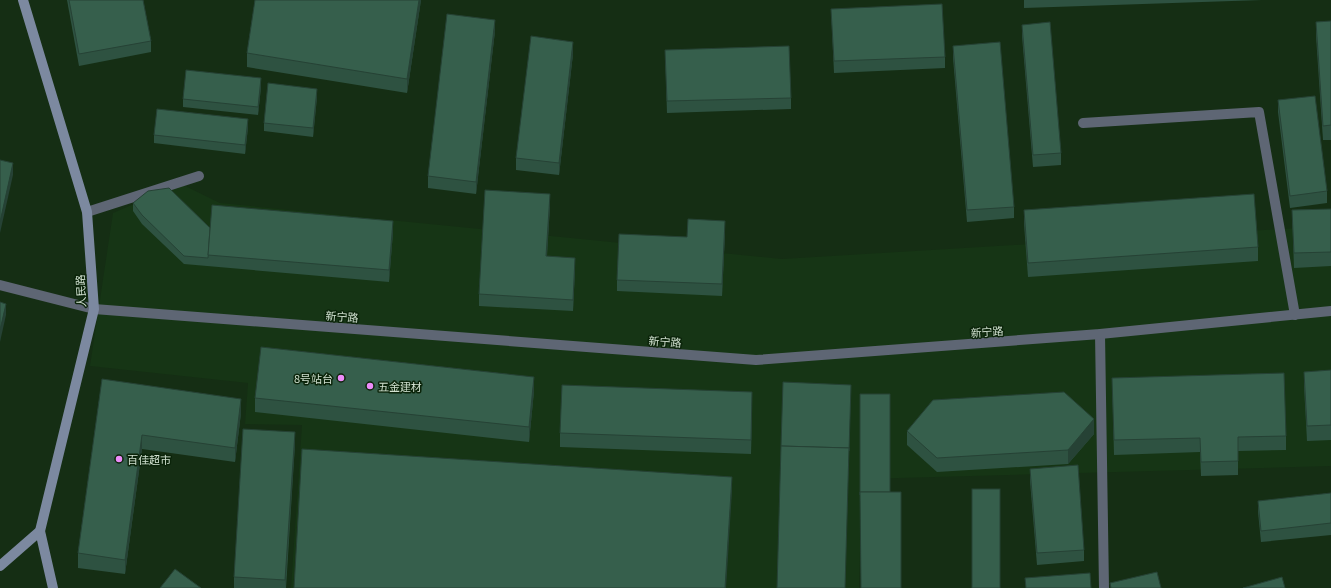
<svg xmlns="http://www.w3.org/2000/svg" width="1331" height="588" font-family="Georgia,'Noto Sans SC',serif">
	<rect width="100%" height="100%" fill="#152e14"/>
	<polygon fill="#163515" points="181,184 220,203 782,259 1331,226 1331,466 862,479 859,588 291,588 302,425 245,424 248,383 90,366 113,213"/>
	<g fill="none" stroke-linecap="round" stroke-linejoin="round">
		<g stroke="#5e6674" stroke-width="10">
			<polyline points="1083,123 1259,112 1295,315"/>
			<polyline points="87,212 199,176"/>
			<polyline points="1100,334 1104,588"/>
		</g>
		<polyline stroke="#5e6674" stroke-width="10" points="0,285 94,309 756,360 1100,334 1331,311"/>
		<g stroke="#7c89a0" stroke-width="10">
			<polyline points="40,531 53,588"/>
			<polyline points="0,566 40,531 94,309 87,212 23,0"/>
		</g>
	</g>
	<g fill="#2e5241">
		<polygon points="67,0 143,0 151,41 151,52 79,66"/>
		<polygon points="255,0 421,0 407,93 247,67 247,53"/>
		<polygon points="1024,0 1262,0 1024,8"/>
		<polygon points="831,9 945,57 945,68 834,73"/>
		<polygon points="1331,21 1331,140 1323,140 1316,36 1316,22"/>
		<polygon points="1022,25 1061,153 1061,165 1033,167 1022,36"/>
		<polygon points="495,31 476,194 428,188 428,176"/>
		<polygon points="953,46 1014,207 1014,218 967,222 953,58"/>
		<polygon points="665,50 791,98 791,109 667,113"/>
		<polygon points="573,54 559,175 516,170 516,158"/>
		<polygon points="261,87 258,115 183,107 183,99"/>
		<polygon points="317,97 313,137 264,131 264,123"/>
		<polygon points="1278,100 1327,191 1327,203 1290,208 1278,112"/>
		<polygon points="248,127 245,154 154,143 154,135"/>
		<polygon points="133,203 210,228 393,232 389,282 184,264 142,224 133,211"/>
		<polygon points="550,206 547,256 575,269 573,311 479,306 479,294"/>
		<polygon points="1331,209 1331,266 1294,268 1292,210"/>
		<polygon points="1024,210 1258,247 1258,261 1028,277 1024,224"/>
		<polygon points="725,233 722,296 617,291 617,280"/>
		<polygon points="1331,370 1331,440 1307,441 1304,386 1304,372"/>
		<polygon points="1112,378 1286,436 1286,450 1238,451 1238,475 1201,476 1200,452 1114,455"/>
		<polygon points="102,379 241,413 235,462 142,449 125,574 78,568 78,553"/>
		<polygon points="534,391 529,442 255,412 255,398"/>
		<polygon points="752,406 751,454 560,447 560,433"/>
		<polygon points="907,431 1094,434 1068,464 937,472 907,445"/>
		<polygon points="295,444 286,588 234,588 234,577"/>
		<polygon points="1030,469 1084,550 1084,561 1037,565 1030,481"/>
		<polygon points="1331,493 1331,535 1261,542 1258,512 1258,501"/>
	</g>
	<g fill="#264235">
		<polygon points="419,0 421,0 407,93 407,79"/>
		<polygon points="495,20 495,31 476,194 476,182"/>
		<polygon points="573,42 573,54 559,175 559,163"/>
		<polygon points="261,78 261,87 258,115 258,107"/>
		<polygon points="317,89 317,97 313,137 313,128"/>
		<polygon points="248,119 248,127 245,154 245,145"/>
		<polygon points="13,163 13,175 0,233 0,222"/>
		<polygon points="550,194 550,206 546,267 546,256"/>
		<polygon points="393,221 393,232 389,282 389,270"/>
		<polygon points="725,221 725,233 722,296 722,284"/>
		<polygon points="575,258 575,269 573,311 573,300"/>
		<polygon points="6,304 6,315 0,342 0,330"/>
		<polygon points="534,377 534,391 529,442 529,427"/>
		<polygon points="752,392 752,406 751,454 751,440"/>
		<polygon points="241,399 241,413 235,462 235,448"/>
		<polygon points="1094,419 1094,434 1068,464 1068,450"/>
		<polygon points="295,432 295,444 285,588 285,580"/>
		<polygon points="142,435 142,449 125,574 125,560"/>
		<polygon points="732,477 732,491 726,588 725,588"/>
	</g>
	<g fill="#365f4c" stroke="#264235">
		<polygon points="69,0 143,0 151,41 79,54"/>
		<polygon points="255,0 419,0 407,79 247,53"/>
		<polygon points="942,4 945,57 834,61 831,9"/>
		<polygon points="447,14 495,20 476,182 428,176"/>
		<polygon points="1331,21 1331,125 1323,126 1316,22"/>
		<polygon points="1050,22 1061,153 1033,155 1022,25"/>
		<polygon points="531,36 573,42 559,163 516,158"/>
		<polygon points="1000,42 1014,207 967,210 953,46"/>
		<polygon points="789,46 791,98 667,101 665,50"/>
		<polygon points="186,70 261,78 258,107 183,99"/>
		<polygon points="268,83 317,89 313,128 264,123"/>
		<polygon points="1315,96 1327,191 1290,196 1278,100"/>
		<polygon points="157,109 248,119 245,145 154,135"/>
		<polygon points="0,160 13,163 0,222"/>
		<polygon points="169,188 210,228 208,258 184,256 142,215 133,203 148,191"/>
		<polygon points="485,190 550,194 546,256 575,258 573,300 479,294"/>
		<polygon points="1254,194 1258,247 1028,263 1024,210"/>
		<polygon points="212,205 393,221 389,270 208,255"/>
		<polygon points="1331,209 1331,252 1294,253 1292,210"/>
		<polygon points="688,219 725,221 722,284 617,280 619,234 687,237"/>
		<polygon points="0,302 6,304 0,330"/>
		<polygon points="261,347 534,377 529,427 255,398"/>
		<polygon points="1331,370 1331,425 1307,426 1304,372"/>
		<polygon points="1284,373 1286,436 1238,437 1238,461 1201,462 1200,438 1114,440 1112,378"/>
		<polygon points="102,379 241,399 235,448 142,435 125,560 78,553"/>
		<polygon points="783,382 851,385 849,451 849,448 781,446"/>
		<polygon points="562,385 752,392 751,440 560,433"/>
		<polygon points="1064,392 1094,419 1068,450 937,458 907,431 933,400"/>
		<polygon points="860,394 890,394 890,492 860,492 860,495"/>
		<polygon points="243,429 295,432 285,580 234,577"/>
		<polygon points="781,446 849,448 845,588 777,588"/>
		<polygon points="302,449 732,477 725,588 294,588"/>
		<polygon points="1078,465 1084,550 1037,553 1030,469"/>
		<rect x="972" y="489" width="28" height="99"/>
		<polygon points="860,492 901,492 901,588 861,588"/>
		<polygon points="1331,493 1331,523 1261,531 1258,501"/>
		<polygon points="175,569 201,588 160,588"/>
		<polygon points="1157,572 1161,588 1111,588 1110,583"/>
		<polygon points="1090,573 1091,588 1026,588 1025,578"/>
		<polygon points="1282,577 1285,588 1243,588"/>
	</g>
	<g fill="#ed8cf9" stroke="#0b240a" stroke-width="1.5">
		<circle cx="341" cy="378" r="4"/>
		<circle cx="370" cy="386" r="4"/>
		<circle cx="119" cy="459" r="4"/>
	</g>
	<g text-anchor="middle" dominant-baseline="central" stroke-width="3" stroke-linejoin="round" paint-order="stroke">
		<g font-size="11" fill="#d1e1d0" stroke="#0b240a">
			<text transform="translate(80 291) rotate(-93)">人民路</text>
			<text transform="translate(342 316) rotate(4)">新宁路</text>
			<text transform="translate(987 331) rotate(-4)">新宁路</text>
			<text transform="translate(665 341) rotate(4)">新宁路</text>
		</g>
		<g font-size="11" fill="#d1e1d0" stroke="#0b240a" text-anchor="start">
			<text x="333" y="378" text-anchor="end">8号站台</text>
			<text x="378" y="386">五金建材</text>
			<text x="127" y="459">百佳超市</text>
		</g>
	</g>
</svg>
